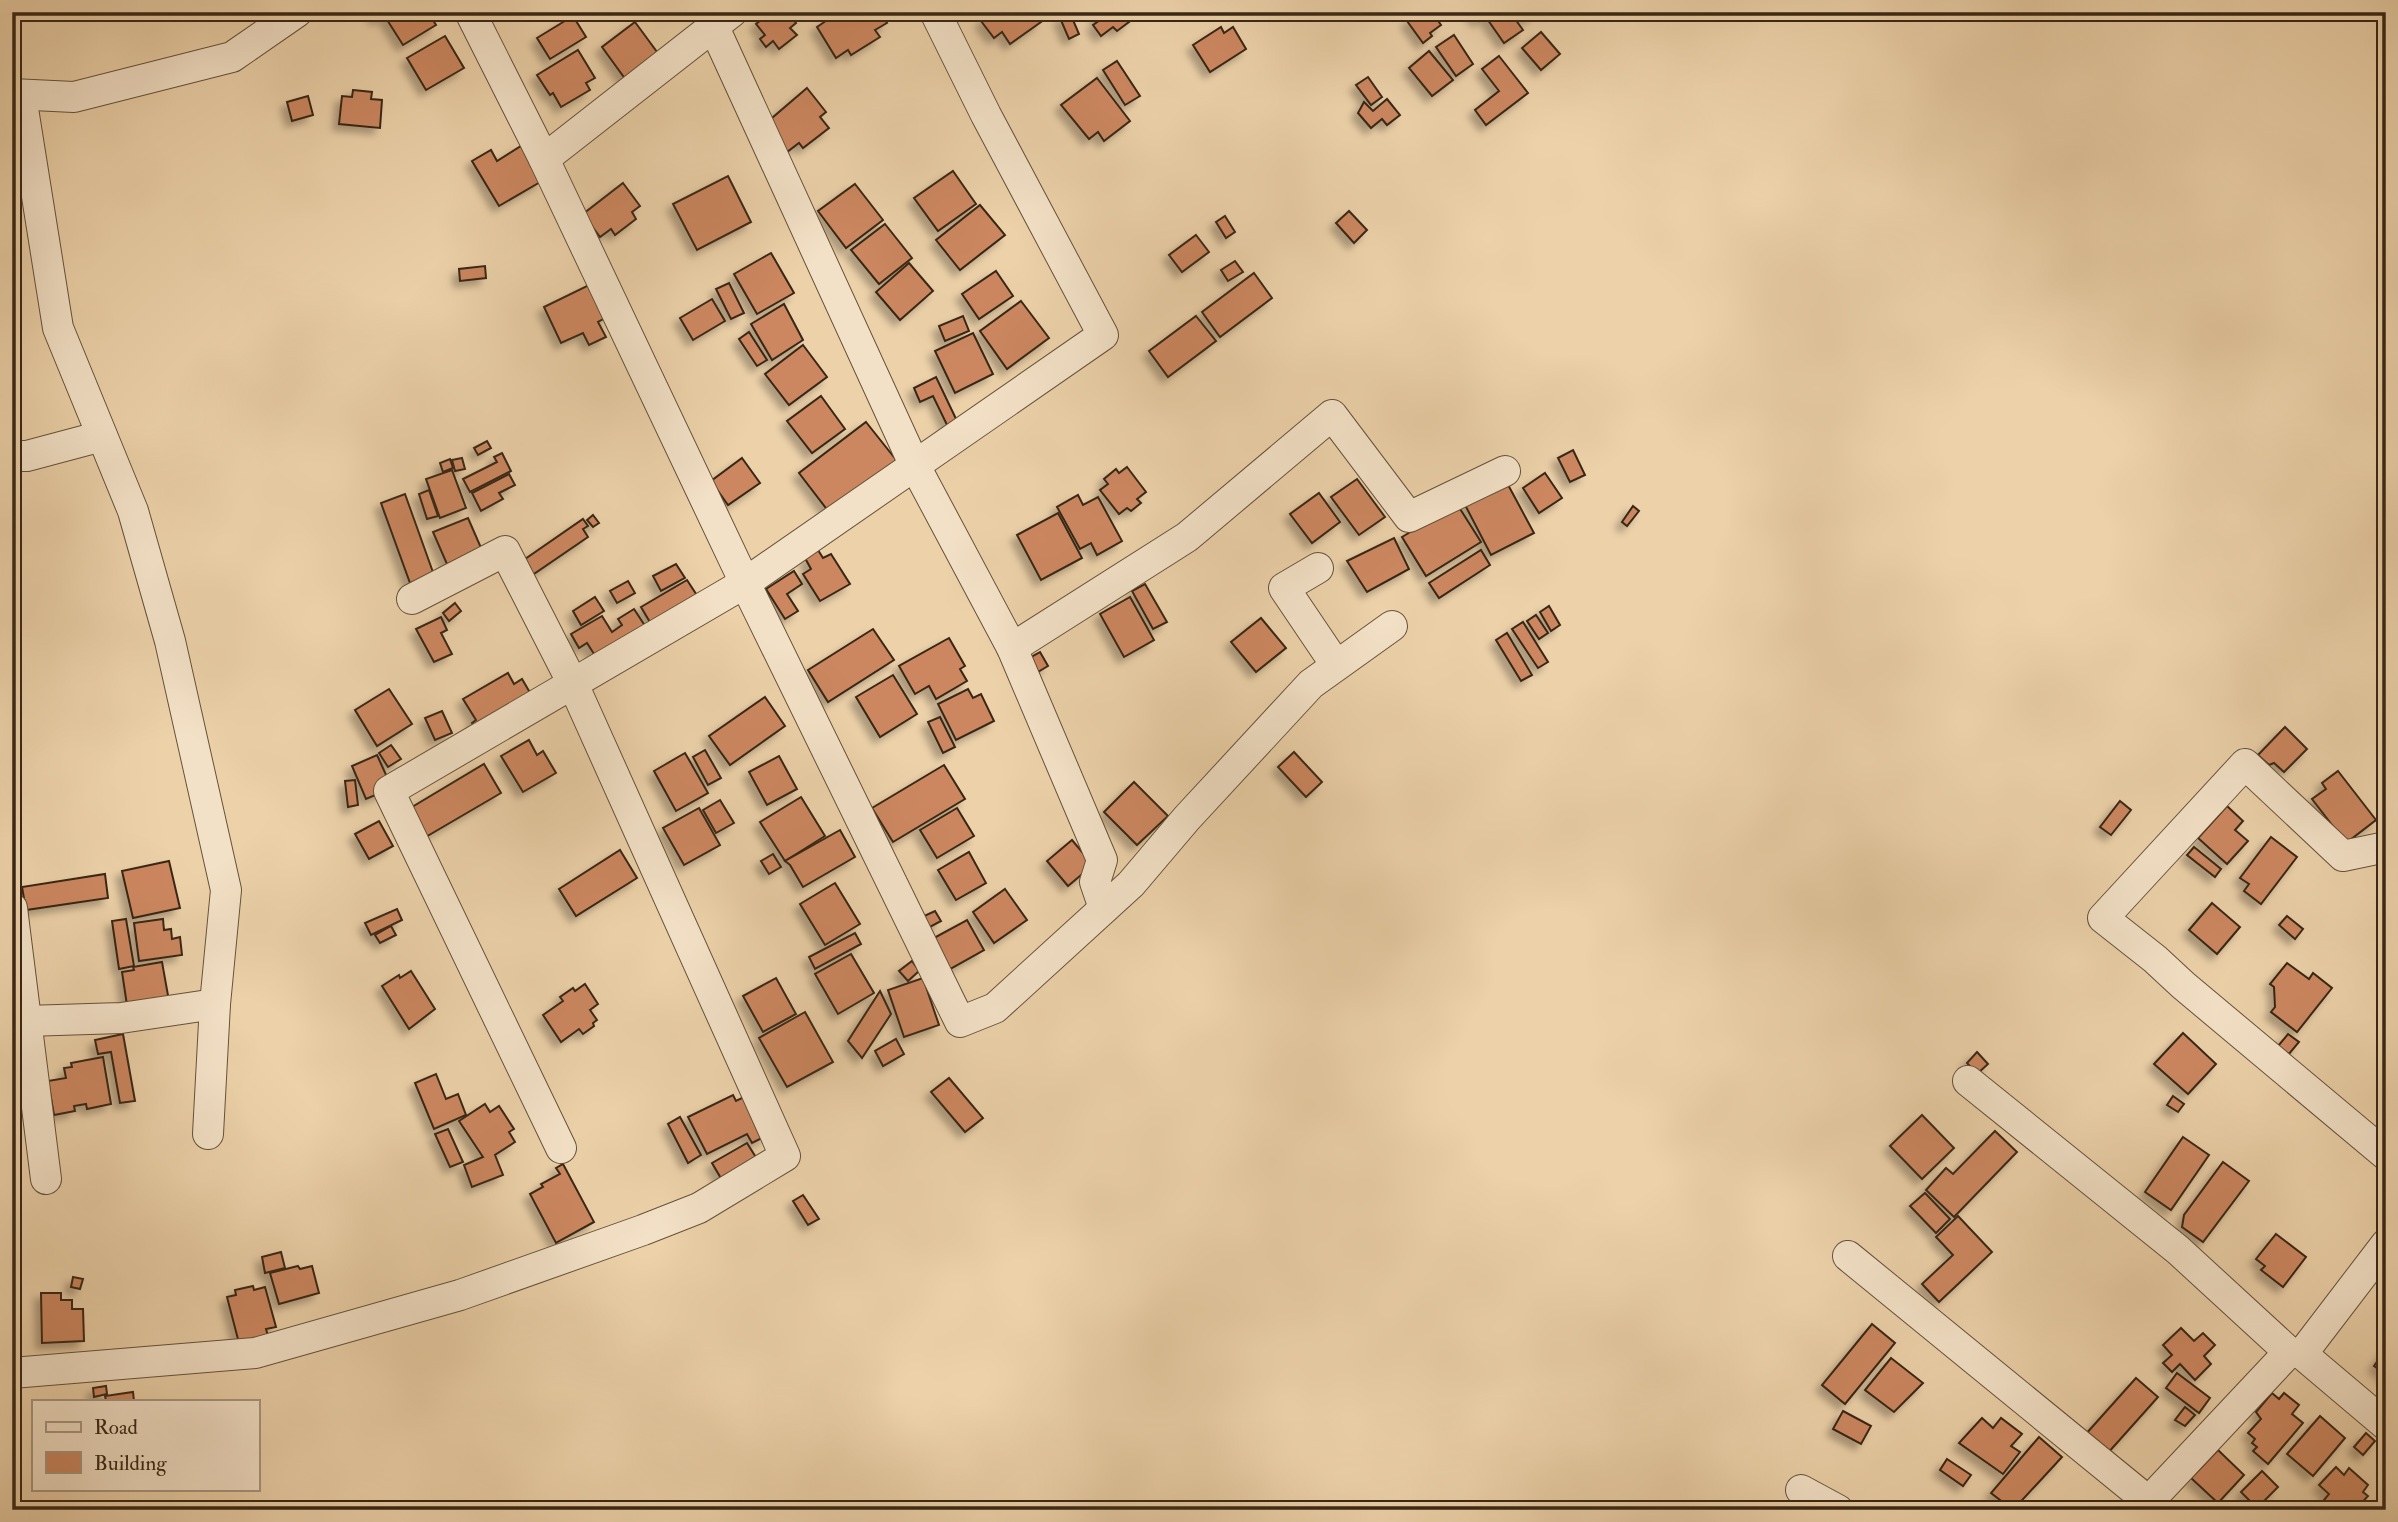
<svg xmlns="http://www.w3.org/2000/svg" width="2398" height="1522" font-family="'IM FELL Double Pica',serif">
	<defs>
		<filter id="shadow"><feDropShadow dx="-6" dy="6" stdDeviation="3.5" flood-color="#0004"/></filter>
	</defs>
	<rect width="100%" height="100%" fill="#ecd1a9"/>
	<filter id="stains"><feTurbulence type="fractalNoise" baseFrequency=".00286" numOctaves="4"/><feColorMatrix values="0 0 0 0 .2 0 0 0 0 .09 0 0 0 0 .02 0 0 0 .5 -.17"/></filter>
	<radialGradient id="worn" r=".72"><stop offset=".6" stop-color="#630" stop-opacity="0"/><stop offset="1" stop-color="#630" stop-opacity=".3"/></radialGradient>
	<g fill="#cc8761" stroke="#382715" stroke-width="2" filter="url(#shadow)">
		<polygon points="373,12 428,12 436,25 403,45 384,15 377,19"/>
		<polygon points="771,12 788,12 796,23 790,28 797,35 779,49 773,41 766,47 760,39 765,35 756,24"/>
		<polygon points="839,12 881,12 887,23 875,30 880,37 851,55 848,50 836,58 817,27"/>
		<polygon points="993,12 997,15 1000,12 1034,12 1041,22 1010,44 1002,32 994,38 981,21"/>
		<polygon points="1094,12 1135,12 1135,13 1127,19 1129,22 1117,31 1113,27 1101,36 1093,25 1100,20"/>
		<polygon points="1428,12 1432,12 1441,25 1430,33 1432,36 1423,43 1407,21 1415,15 1419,19"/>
		<polygon points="1471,12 1481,12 1484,16 1479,21"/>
		<polygon points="1485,12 1510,12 1523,30 1504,43 1483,13"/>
		<polygon points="1521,12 1537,12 1526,20"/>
		<polygon points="1070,13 1079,34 1069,39 1060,18"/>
		<polygon points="573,16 586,37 550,59 537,38"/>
		<polygon points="635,22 660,56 626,80 602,47"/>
		<polygon points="1221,27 1224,33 1233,27 1246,49 1210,72 1193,45"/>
		<polygon points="1541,32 1560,54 1541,70 1522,48"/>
		<polygon points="1454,35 1473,64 1456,76 1436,47"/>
		<polygon points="445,36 464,68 426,90 407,58"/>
		<polygon points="578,50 595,78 586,83 590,90 561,107 553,93 550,95 537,75"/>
		<polygon points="1429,51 1453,80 1432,96 1409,68"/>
		<polygon points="1499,56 1528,93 1486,125 1475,110 1499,91 1482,69"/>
		<polygon points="1117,61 1140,96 1125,105 1103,70"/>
		<polygon points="1368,77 1382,97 1371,105 1356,85"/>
		<polygon points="1097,78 1130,121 1104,141 1098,132 1089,139 1061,105"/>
		<polygon points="807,88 826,112 820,117 829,128 803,148 799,143 787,152 765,124"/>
		<polygon points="353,90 372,92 371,99 382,100 380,128 339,124 342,96 352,97"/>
		<polygon points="308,96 313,115 292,121 287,102"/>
		<polygon points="1387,99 1400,115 1387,125 1382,119 1371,128 1358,113 1364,102 1373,111"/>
		<polygon points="521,146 542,181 499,206 472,161 491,150 497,161"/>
		<polygon points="953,171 976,204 938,231 914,198"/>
		<polygon points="728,176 751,222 697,250 673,204"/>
		<polygon points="623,183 640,206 632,212 636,219 615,235 611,229 600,237 583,214"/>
		<polygon points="855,184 883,220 846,248 818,211"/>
		<polygon points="980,205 1005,235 960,270 936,240"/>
		<polygon points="1349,211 1367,230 1354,243 1336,223"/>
		<polygon points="1225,216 1235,232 1226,238 1216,222"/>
		<polygon points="885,224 912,258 879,284 851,250"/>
		<polygon points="1196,235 1209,252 1182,272 1169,255"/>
		<polygon points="771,253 794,293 757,314 734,274"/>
		<polygon points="1235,261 1243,272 1228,281 1221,270"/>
		<polygon points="909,263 933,291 900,320 876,292"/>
		<polygon points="485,266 486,278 460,281 459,269"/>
		<polygon points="996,271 1013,296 979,319 962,294"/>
		<polygon points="1254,273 1272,298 1220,337 1202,312"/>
		<polygon points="729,283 744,313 731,319 716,289"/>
		<polygon points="591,284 607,317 598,322 606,337 589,345 583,333 561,343 544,307"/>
		<polygon points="712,299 725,321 693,340 680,318"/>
		<polygon points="1021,301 1049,338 1007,369 980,331"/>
		<polygon points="784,304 803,340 772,360 751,324"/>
		<polygon points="963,316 969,331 945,341 939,326"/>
		<polygon points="1196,316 1216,341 1168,377 1149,351"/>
		<polygon points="749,332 767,360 757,366 739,339"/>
		<polygon points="973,333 993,374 955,393 935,351"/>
		<polygon points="803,345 827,377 789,405 765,374"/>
		<polygon points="936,377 958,423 948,427 933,396 920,402 914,388"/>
		<polygon points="821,396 845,429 812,453 787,421"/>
		<polygon points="866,422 897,461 829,512 799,473"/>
		<polygon points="487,441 491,448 478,455 474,448"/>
		<polygon points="1573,450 1585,475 1570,482 1558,458"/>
		<polygon points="502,453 511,471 470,492 463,479 497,462 494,457"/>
		<polygon points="462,458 465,469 455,471 452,460"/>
		<polygon points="742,458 760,483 728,505 711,481"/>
		<polygon points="450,459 453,468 443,472 440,463"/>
		<polygon points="1127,467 1146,492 1137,499 1141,503 1131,511 1127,508 1119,514 1100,490 1108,484 1104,479 1116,469 1119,473"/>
		<polygon points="452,470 466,508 440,518 426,479"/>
		<polygon points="1545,473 1562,498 1539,513 1523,488"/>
		<polygon points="509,474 515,485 499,493 503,499 481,511 472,493"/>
		<polygon points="1357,479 1385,517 1359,535 1331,497"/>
		<polygon points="1506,481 1534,533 1491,555 1464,503"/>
		<polygon points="429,490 438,516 427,519 419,494"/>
		<polygon points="1319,493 1340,522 1312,543 1290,514"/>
		<polygon points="405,494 434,575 410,583 381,503"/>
		<polygon points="1078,495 1083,505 1098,497 1122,541 1097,555 1091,543 1080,549 1057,507"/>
		<polygon points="1457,504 1481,542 1426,576 1402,537"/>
		<polygon points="1633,506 1639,511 1627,526 1622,522"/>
		<polygon points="1058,513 1082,558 1041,580 1017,535"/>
		<polygon points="593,515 599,523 593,527 587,520"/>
		<polygon points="468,518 485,557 450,571 433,532"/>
		<polygon points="583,519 588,526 583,529 588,537 525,580 515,566"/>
		<polygon points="1394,538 1409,569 1367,592 1347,561"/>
		<polygon points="818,550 823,558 831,554 850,584 820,601 803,574 811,569 805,558"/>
		<polygon points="1481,550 1490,565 1439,598 1429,583"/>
		<polygon points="676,564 685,578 661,591 653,576"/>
		<polygon points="794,571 802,584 787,594 798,611 785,619 766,589"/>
		<polygon points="687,580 700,600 654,629 641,607"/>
		<polygon points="628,581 635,593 617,603 610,591"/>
		<polygon points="1145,584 1167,622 1153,629 1132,591"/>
		<polygon points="595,597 604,611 581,625 573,611"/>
		<polygon points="1130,597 1154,640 1124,657 1100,614"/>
		<polygon points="455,603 461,611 449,621 443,613"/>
		<polygon points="1549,606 1560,625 1551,631 1540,612"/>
		<polygon points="634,609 649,632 599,662 587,643 579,648 571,634 602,616 612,632 622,625 618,619"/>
		<polygon points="1536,615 1548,633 1539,639 1527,621"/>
		<polygon points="441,617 447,630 441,633 452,654 434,662 416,629"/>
		<polygon points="1261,618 1286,648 1256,672 1231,642"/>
		<polygon points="1523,622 1548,662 1538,668 1512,629"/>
		<polygon points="873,629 894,660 828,702 808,670"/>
		<polygon points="1507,633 1532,675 1521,681 1496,640"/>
		<polygon points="949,638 965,666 960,669 967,681 936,699 929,686 915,694 899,666"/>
		<polygon points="1040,652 1048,666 1038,672 1029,658"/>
		<polygon points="508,673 514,684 522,679 536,703 480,736 472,723 476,720 463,699"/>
		<polygon points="893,675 917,714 880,737 856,697"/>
		<polygon points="389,689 412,724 377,746 355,710"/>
		<polygon points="968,689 973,698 981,694 994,721 956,740 938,704"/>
		<polygon points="765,697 785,726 730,765 709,736"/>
		<polygon points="442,711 452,733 435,740 425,718"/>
		<polygon points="940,717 955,747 943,753 928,722"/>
		<polygon points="2285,727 2307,749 2284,772 2274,763 2269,765 2258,755"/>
		<polygon points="529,740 537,755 543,751 556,773 523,792 501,756"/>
		<polygon points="391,745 401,759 388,767 379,753"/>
		<polygon points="705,750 721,778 708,785 693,757"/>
		<polygon points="1294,752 1322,782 1306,797 1278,767"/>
		<polygon points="685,753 708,793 676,811 654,771"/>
		<polygon points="377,755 392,788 366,799 352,766"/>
		<polygon points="779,756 797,789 767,805 749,772"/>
		<polygon points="484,764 501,793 424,838 407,810"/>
		<polygon points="944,765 965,799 893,842 872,808"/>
		<polygon points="2338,771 2376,820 2346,843 2312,799 2326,789 2322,783"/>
		<polygon points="355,780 358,805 348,807 345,781"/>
		<polygon points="1134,782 1168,816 1137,845 1104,812"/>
		<polygon points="801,797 825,836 785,861 760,822"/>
		<polygon points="720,800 734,823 716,833 703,810"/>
		<polygon points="2120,801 2131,810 2111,835 2100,827"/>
		<polygon points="2227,806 2243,821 2235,830 2248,841 2227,864 2198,838"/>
		<polygon points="699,808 720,845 684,865 663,828"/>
		<polygon points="957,808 974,836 937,858 920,830"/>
		<polygon points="379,821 393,846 369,859 355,834"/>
		<polygon points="840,830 855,857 803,887 790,865 785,861"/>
		<polygon points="2271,837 2297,857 2261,904 2244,891 2249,884 2240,878"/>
		<polygon points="1072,840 1093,865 1068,886 1047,861"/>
		<polygon points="2194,847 2221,869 2215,877 2187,855"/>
		<polygon points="620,850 637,878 576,916 559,889"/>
		<polygon points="969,852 986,883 956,900 938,870"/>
		<polygon points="773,854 781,867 769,874 761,861"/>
		<polygon points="169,861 180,908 133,918 122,871"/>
		<polygon points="105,874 108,898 26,910 22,887"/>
		<polygon points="835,883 860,924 825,945 800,904"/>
		<polygon points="1005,889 1027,920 994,943 973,912"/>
		<polygon points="2212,903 2240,927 2217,954 2189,930"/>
		<polygon points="397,909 402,920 371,935 365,923"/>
		<polygon points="935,911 941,921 928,928 922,917"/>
		<polygon points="2287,916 2303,929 2295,939 2279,925"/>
		<polygon points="126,919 134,966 119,969 112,921"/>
		<polygon points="163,919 164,930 171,929 172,939 180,937 182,955 139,961 134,923"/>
		<polygon points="967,920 984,950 950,969 934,938"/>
		<polygon points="391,926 396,935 380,943 375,935"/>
		<polygon points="855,933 861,944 815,969 809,957"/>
		<polygon points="851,954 874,993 838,1014 815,974"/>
		<polygon points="912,961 919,971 908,981 899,971"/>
		<polygon points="162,962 169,1001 128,1012 122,972 134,970 133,967"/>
		<polygon points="2287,963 2309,979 2313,973 2332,988 2297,1032 2271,1012 2275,1007 2274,987 2270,984"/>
		<polygon points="411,971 435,1009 409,1029 382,986 399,975 400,978"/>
		<polygon points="776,978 796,1014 763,1032 743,996"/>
		<polygon points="923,978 939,1025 904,1037 888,990"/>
		<polygon points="585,984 598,1004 590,1010 597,1020 593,1023 594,1026 583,1034 579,1029 561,1042 543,1015 563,1001 560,997 573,988 575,991"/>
		<polygon points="880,991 891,1014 862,1058 848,1041"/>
		<polygon points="805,1012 833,1062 787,1087 759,1038"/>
		<polygon points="2183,1033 2216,1064 2188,1094 2154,1064"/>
		<polygon points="123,1034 135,1101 120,1103 111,1052 98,1054 95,1040"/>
		<polygon points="2288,1034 2299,1042 2289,1054 2278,1046"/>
		<polygon points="896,1039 904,1054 883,1066 875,1051"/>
		<polygon points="1977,1052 1988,1064 1977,1074 1967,1063"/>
		<polygon points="103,1057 111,1104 87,1109 86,1104 74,1106 75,1111 54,1115 48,1081 66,1078 64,1068 72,1067 71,1063"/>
		<polygon points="436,1074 446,1099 458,1094 466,1115 434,1129 415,1083"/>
		<polygon points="949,1078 983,1118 965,1132 931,1092"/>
		<polygon points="733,1095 736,1101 746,1096 766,1136 752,1143 747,1134 707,1154 688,1117"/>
		<polygon points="2173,1096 2184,1104 2178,1112 2167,1105"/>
		<polygon points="485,1104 490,1112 499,1106 514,1129 509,1132 515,1142 495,1155 503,1175 472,1187 464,1165 483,1157 459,1121"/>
		<polygon points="1922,1115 1954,1148 1922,1179 1890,1146"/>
		<polygon points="680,1117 701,1155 688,1163 668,1124"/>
		<polygon points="448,1129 463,1162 450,1167 435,1134"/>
		<polygon points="1995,1131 2017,1152 1954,1217 1926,1190 1946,1168 1953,1174"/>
		<polygon points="2183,1137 2209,1155 2171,1210 2145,1192"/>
		<polygon points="747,1143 757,1159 722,1180 712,1163"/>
		<polygon points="2223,1162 2249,1181 2203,1242 2182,1227 2184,1215"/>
		<polygon points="563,1164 594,1222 556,1243 530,1194 543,1187 541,1184 560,1174 556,1168"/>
		<polygon points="1925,1193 1950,1219 1936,1233 1910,1206"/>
		<polygon points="803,1195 819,1219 808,1225 793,1201"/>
		<polygon points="1958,1216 1992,1252 1939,1302 1922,1284 1953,1255 1936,1237"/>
		<polygon points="2276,1234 2306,1257 2283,1287 2261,1270 2265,1266 2256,1259"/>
		<polygon points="281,1252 285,1268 265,1273 262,1257"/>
		<polygon points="298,1266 300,1269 312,1266 319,1293 279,1304 270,1273"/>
		<polygon points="73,1277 83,1279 80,1289 71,1287"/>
		<polygon points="253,1286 254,1290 265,1287 276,1327 266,1329 268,1336 239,1343 227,1297 236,1295 235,1290"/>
		<polygon points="41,1293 61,1293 61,1300 72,1300 72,1309 83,1309 84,1341 42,1343"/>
		<polygon points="1872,1324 1895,1343 1845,1404 1822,1385"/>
		<polygon points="2181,1328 2194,1341 2203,1333 2215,1345 2204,1356 2211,1364 2195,1380 2180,1364 2172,1372 2163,1363 2172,1355 2163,1345"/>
		<polygon points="2386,1349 2386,1378 2383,1376 2384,1373 2374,1366"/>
		<polygon points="1891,1358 1923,1383 1894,1412 1865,1390"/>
		<polygon points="2177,1373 2210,1398 2199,1413 2166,1388"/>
		<polygon points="2136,1378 2158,1397 2107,1454 2085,1435"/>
		<polygon points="106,1386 107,1394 94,1397 93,1388"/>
		<polygon points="133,1392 134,1401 106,1401 105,1396"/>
		<polygon points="2272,1393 2279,1399 2284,1393 2299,1405 2292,1414 2303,1423 2268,1464 2253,1451 2257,1447 2252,1443 2255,1439 2248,1433 2261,1419 2256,1412"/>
		<polygon points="2185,1407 2195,1415 2185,1426 2175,1420"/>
		<rect x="12" y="1411" width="5" height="51"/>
		<polygon points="1843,1411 1871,1426 1861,1444 1833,1429"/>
		<polygon points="2320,1416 2345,1438 2313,1476 2287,1454"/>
		<polygon points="1982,1418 1993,1428 2001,1418 2022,1434 2011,1446 2020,1452 2003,1474 1959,1443"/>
		<polygon points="2366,1433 2375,1441 2363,1455 2354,1447"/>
		<polygon points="2039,1437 2062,1457 2013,1510 1991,1493"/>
		<polygon points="2218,1450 2244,1475 2218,1503 2191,1478"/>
		<polygon points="1947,1459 1971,1475 1963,1486 1940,1470"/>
		<polygon points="2336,1467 2344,1475 2349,1468 2368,1485 2363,1492 2368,1496 2355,1510 2334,1510 2324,1500 2329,1494 2319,1485"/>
		<polygon points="2262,1471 2278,1487 2257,1508 2241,1492"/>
	</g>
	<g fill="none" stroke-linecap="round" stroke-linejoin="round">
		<defs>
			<g id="minor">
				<polyline points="470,12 544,159 745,583 960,1022 995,1008 1131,884 1187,818 1311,684 1392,626"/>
				<polyline points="707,12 914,464 1012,648 1102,860 1095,882 1104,908"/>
				<polyline points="12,94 74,97 232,57 297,12"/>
				<polyline points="21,96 58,328 133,511 170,641 226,890 215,1004 208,1134"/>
				<polyline points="544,159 732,12"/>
				<polyline points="12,456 27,456 102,436"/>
				<polyline points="1318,568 1284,588 1336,665"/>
				<polyline points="1012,648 1187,537 1332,415 1409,517 1505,471"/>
				<polyline points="2386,847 2343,856 2245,764 2103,918 2155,959 2183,985 2386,1155"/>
				<polyline points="12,908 46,1179"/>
				<polyline points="26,1021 121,1018 215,1004"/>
				<polyline points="1968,1081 2178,1250 2289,1352 2302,1354 2386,1425"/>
				<polyline points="561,1148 389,791 745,583 1103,335 986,115 935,12"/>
				<polyline points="1848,1256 2159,1510"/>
				<polyline points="2302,1354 2386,1244"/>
				<polyline points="12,1373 255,1353 460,1295 643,1230 699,1208 785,1156 573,684 505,551 412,599"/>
				<polyline points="1801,1490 1838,1510"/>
				<polyline points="2149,1501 2289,1352"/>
			</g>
		</defs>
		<use href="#minor" stroke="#65523a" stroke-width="32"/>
		<use href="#minor" stroke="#f3e1c7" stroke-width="30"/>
	</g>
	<rect width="2398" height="1522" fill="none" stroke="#ecd1a9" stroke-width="42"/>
	<rect x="14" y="14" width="2370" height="1494" fill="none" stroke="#382715" stroke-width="3.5"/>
	<rect x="21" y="21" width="2356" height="1480" fill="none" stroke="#382715" stroke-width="2"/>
	<rect x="32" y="1400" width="228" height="91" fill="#f3e1c7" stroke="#a89780" stroke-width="2"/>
	<rect x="46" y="1422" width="35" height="10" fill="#f3e1c7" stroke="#a89780" stroke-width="2"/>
	<text x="94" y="1434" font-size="21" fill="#382715">Road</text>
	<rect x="46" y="1452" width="35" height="21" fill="#cc8761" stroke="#a89780" stroke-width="2"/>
	<text x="94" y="1470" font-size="21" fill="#382715">Building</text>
	<rect width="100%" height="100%" filter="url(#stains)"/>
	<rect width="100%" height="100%" fill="url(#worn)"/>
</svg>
